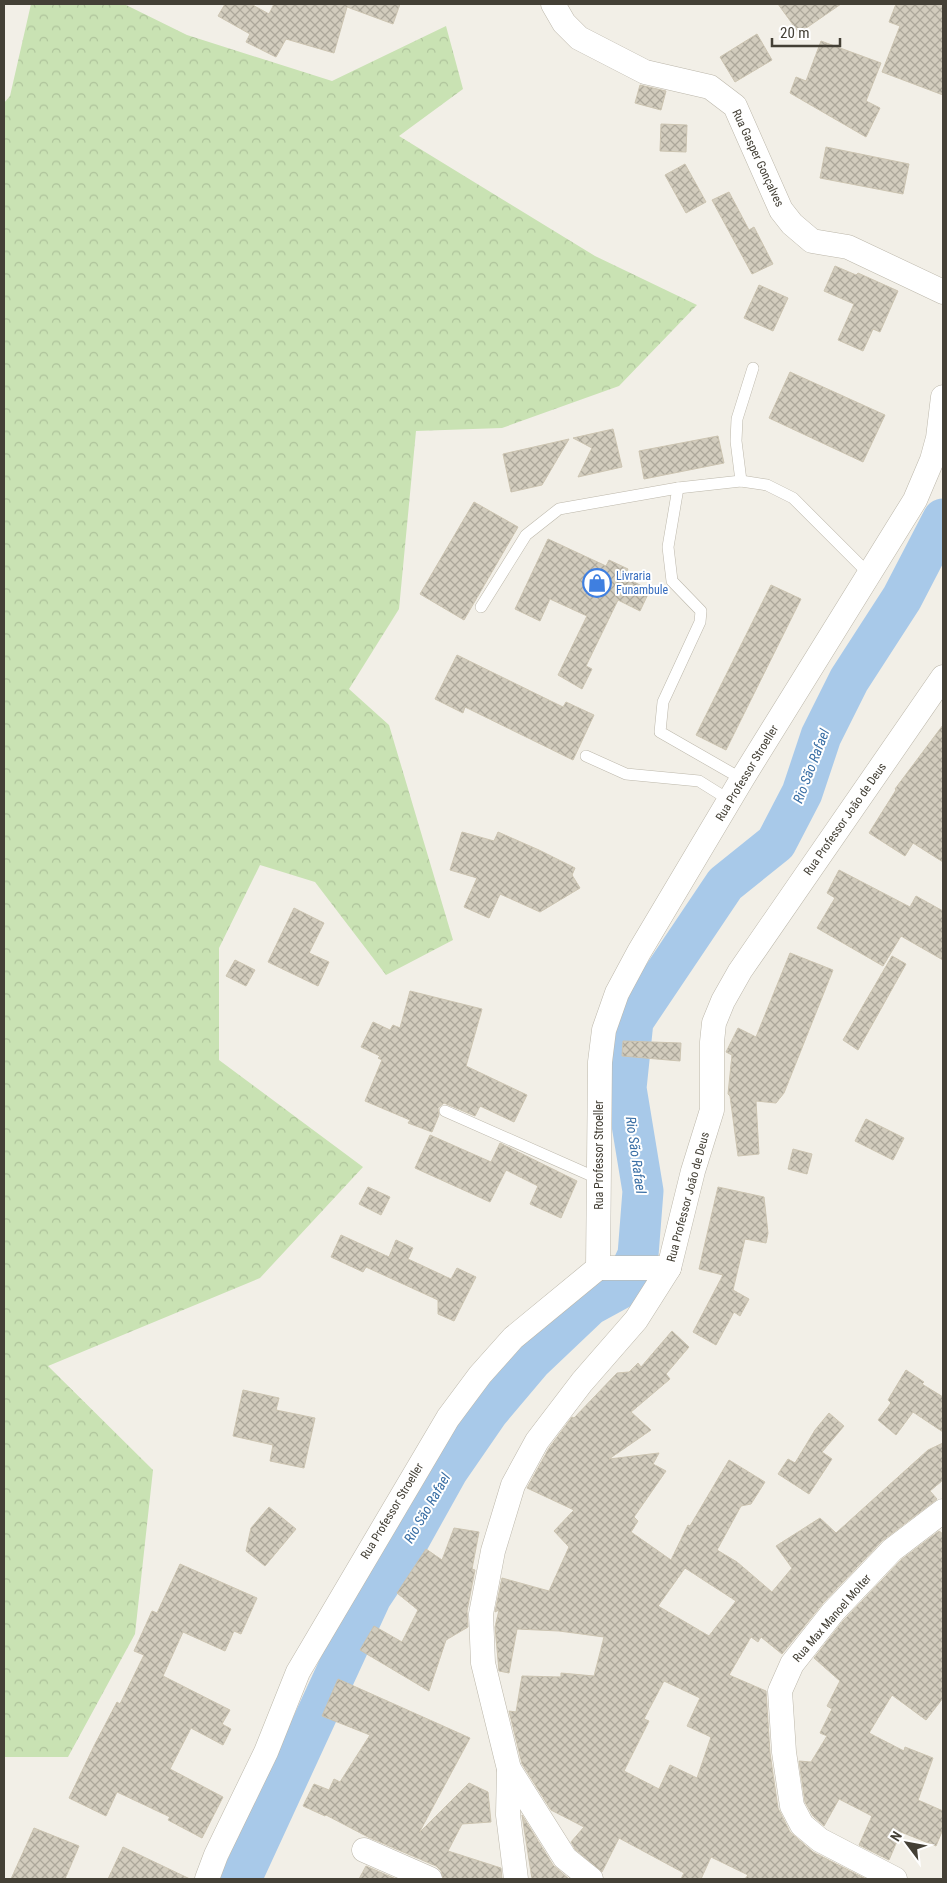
<svg xmlns="http://www.w3.org/2000/svg" width="947" height="1883" font-family="'Roboto Condensed',sans-serif">
	<defs>
		<pattern id="forest-crowns" width="20" height="18" patternUnits="userSpaceOnUse" patternTransform="scale(1.25)"><rect width="20" height="18" fill="#c9e2b3"/><path d="M2 6a3 3 0 1 1 6 0M12 15a3 3 0 1 1 6 0" fill="none" stroke="#aec39b"/></pattern>
		<pattern id="building-cross-hatch" width="8" height="8" patternUnits="userSpaceOnUse" patternTransform="scale(1.25)"><rect width="8" height="8" fill="#d2ccbd"/><path d="M0 0l8 8M0 8l8-8" fill="none" stroke="#aca79a"/></pattern>
	</defs>
	<rect width="100%" height="100%" fill="#f2efe7"/>
	<polygon fill="url(#forest-crowns)" points="31,4 124,4 187,35 332,81 446,26 463,89 399,136 595,256 697,305 619,386 502,428 416,431 399,609 349,689 389,725 453,940 386,975 315,882 260,865 219,948 219,1060 363,1167 260,1278 48,1366 153,1470 135,1634 68,1757 4,1757 4,103 10,96"/>
	<g fill="none" stroke-linecap="round" stroke-linejoin="round">
		<polyline stroke="#a8c9e9" stroke-width="41" points="241,1879 371,1597 409,1540 448,1470 488,1412 531,1361 590,1305 623,1287 638,1255 643,1191 626,1088 633,1021 725,884 776,843 802,793 821,736 849,680 902,598 943,519"/>
	</g>
	<g fill="url(#building-cross-hatch)" stroke="#ccc4b1" fill-rule="evenodd">
		<polygon points="225,4 251,4 269,14 274,4 400,4 393,24 347,7 334,53 286,39 276,57 246,42 250,34 218,16"/>
		<polygon points="778,4 841,4 799,33"/>
		<polygon points="896,4 943,4 943,95 882,72 900,26 889,22"/>
		<polygon points="757,34 772,60 735,82 720,57"/>
		<polygon points="821,41 881,63 866,101 880,108 866,137 790,93 796,77 806,81"/>
		<polygon points="640,85 666,91 661,110 635,103"/>
		<polygon points="661,124 687,125 686,152 660,151"/>
		<polygon points="826,147 909,164 903,194 820,178"/>
		<polygon points="685,164 706,202 686,213 665,175"/>
		<polygon points="729,192 749,230 754,227 773,264 752,274 712,200"/>
		<polygon points="835,266 856,275 858,273 898,291 880,332 873,329 863,351 838,340 854,304 824,291"/>
		<polygon points="759,285 788,298 773,331 744,318"/>
		<polygon points="790,372 885,415 863,462 769,418"/>
		<polygon points="613,429 622,467 578,477 592,448 573,438"/>
		<polygon points="718,436 724,463 644,479 639,451"/>
		<polygon points="569,439 542,485 511,492 503,454"/>
		<polygon points="474,502 518,527 464,620 420,594"/>
		<polygon points="548,539 606,566 609,560 628,569 624,577 650,590 640,611 618,600 586,666 592,669 582,689 558,675 587,616 550,599 540,621 515,609"/>
		<polygon points="771,585 801,599 726,750 696,735"/>
		<polygon points="457,655 563,707 566,702 594,715 573,760 465,707 463,713 435,699"/>
		<polygon points="943,725 943,862 913,843 905,856 869,833 896,790 895,789"/>
		<polygon points="462,832 494,841 498,832 539,850 575,868 572,875 580,888 540,912 500,894 489,918 464,907 477,878 450,870"/>
		<polygon points="839,870 910,907 916,896 943,911 943,960 901,936 883,966 817,928 835,898 827,893"/>
		<polygon points="294,908 324,923 309,953 329,962 318,986 268,962"/>
		<polygon points="790,953 833,970 784,1093 776,1103 756,1101 759,1154 738,1156 730,1096 728,1094 732,1055 726,1052 738,1028 756,1037"/>
		<polygon points="892,956 906,964 858,1050 843,1040"/>
		<polygon points="235,960 255,970 246,986 226,976"/>
		<polygon points="410,991 482,1009 466,1066 527,1095 514,1122 480,1106 475,1116 444,1103 438,1108 439,1115 432,1132 408,1123 410,1120 365,1101 382,1060 378,1058 380,1056 361,1047 373,1022 390,1030 393,1025 400,1028"/>
		<polygon points="623,1041 681,1043 680,1061 622,1056"/>
		<polygon points="866,1119 904,1138 893,1160 855,1141"/>
		<polygon points="430,1135 491,1162 500,1143 577,1181 561,1218 530,1204 538,1186 506,1170 490,1202 415,1168"/>
		<polygon points="793,1149 812,1154 807,1174 788,1169"/>
		<polygon points="368,1187 390,1197 381,1215 359,1204"/>
		<polygon points="718,1187 764,1197 768,1233 766,1243 745,1239 733,1290 749,1299 740,1316 734,1312 716,1345 693,1332 723,1275 699,1269"/>
		<polygon points="341,1235 389,1257 396,1240 413,1248 408,1259 451,1279 457,1268 476,1277 454,1321 438,1314 438,1300 366,1267 363,1272 331,1257"/>
		<path d="M672,1331L689,1347L666,1374L670,1379L631,1412L651,1430L609,1459L659,1453L653,1464L666,1471L634,1517L638,1521L631,1532L671,1560L688,1525L690,1526L729,1460L765,1482L751,1504L741,1506L717,1550L737,1562L772,1592L792,1568L776,1546L820,1518L836,1533L928,1450L943,1443V1480L930,1491L937,1499L882,1541L823,1603L782,1654L761,1637L758,1642L751,1637L729,1675L766,1691L770,1753L778,1808L790,1832L813,1852L866,1879H745L748,1875L711,1857L701,1879H681L684,1873L619,1838L602,1872L575,1849L571,1842L584,1827L551,1810L522,1764L509,1711L516,1712L522,1676L561,1677V1673L594,1676L604,1637L559,1631L517,1629L509,1673L499,1671L495,1627L499,1610L495,1612L502,1578L549,1591L569,1547L554,1531L574,1510L527,1488L549,1448L572,1417L574,1418L617,1373L629,1372L638,1363L641,1367ZM685,1568L736,1601L709,1636L658,1606ZM664,1681L700,1698L687,1726L711,1737L697,1778L670,1765L659,1789L624,1771L649,1721L644,1719Z"/>
		<polygon points="906,1370 924,1382 922,1384 943,1397 943,1432 913,1412 896,1435 878,1420 891,1403 888,1400"/>
		<polygon points="243,1390 279,1398 276,1410 315,1418 304,1468 270,1461 273,1445 233,1436"/>
		<polygon points="829,1413 844,1426 822,1452 832,1459 809,1494 778,1474 788,1459 795,1463 815,1430"/>
		<polygon points="269,1507 296,1529 265,1566 246,1551 251,1528"/>
		<polygon points="454,1528 479,1532 472,1569 475,1570 467,1611 468,1627 446,1640 429,1691 360,1650 374,1626 402,1642 418,1610 397,1593 426,1549 442,1560"/>
		<polygon points="939,1531 943,1534 943,1698 926,1720 892,1695 869,1733 904,1751 905,1747 933,1758 918,1800 943,1811 943,1829 936,1846 901,1832 889,1860 859,1845 872,1816 839,1799 824,1826 813,1816 805,1802 799,1761 811,1762 827,1736 820,1733 832,1709 827,1706 840,1681 814,1658 843,1621 901,1560"/>
		<polygon points="180,1564 257,1598 241,1634 234,1631 225,1651 183,1632 163,1676 230,1710 222,1724 231,1729 223,1745 191,1728 170,1769 223,1797 202,1838 168,1820 170,1817 117,1792 106,1816 69,1798 94,1746 117,1702 120,1704 144,1655 134,1651 152,1611 157,1613"/>
		<polygon points="338,1679 470,1738 419,1833 469,1783 488,1792 491,1822 462,1824 448,1851 501,1868 502,1879 443,1879 441,1871 436,1866 368,1837 326,1815 325,1816 303,1806 314,1784 329,1790 334,1779 340,1782 370,1735 322,1716"/>
		<polygon points="522,1815 553,1865 569,1879 532,1879"/>
		<polygon points="34,1828 79,1846 65,1879 11,1879"/>
		<polygon points="123,1847 190,1879 108,1879"/>
		<polygon points="366,1866 396,1879 359,1879"/>
	</g>
	<g fill="none" stroke-linecap="round" stroke-linejoin="round">
		<defs>
			<g id="service">
				<polyline points="741,481 736,441 737,419 753,368"/>
				<polyline points="678,488 668,547 672,581 701,611 700,622 663,702 660,732 742,779"/>
				<polyline points="481,607 526,535 559,509 678,488 741,481 767,485 793,498 869,574"/>
				<polyline points="586,756 626,774 699,781 731,801"/>
				<polyline points="445,1111 599,1179"/>
			</g>
			<g id="minor">
				<polyline points="553,4 564,23 579,38 645,72 710,87 735,106 781,210 792,224 812,241 848,247 943,292"/>
				<polyline points="598,1268 669,1268"/>
				<polyline points="509,1769 565,1858 591,1879"/>
				<polyline points="364,1850 430,1879"/>
				<polyline points="207,1879 216,1855 266,1752 298,1672 448,1418 480,1375 513,1338 598,1268 600,1062 604,1030 617,993 639,952 742,779 915,500 932,460 938,438 943,397"/>
				<polyline points="516,1879 508,1815 509,1769 483,1663 481,1614 493,1551 513,1485 537,1441 582,1382 636,1320 669,1268 693,1171 712,1110 712,1042 714,1023 723,1001 740,971 943,677"/>
				<polyline points="895,1879 820,1840 802,1825 792,1806 784,1752 780,1691 792,1664 833,1612 892,1550 943,1511"/>
			</g>
		</defs>
		<use href="#service" stroke="#bcb7aa" stroke-width="12"/>
		<use href="#minor" stroke="#bcb7aa" stroke-width="25"/>
		<use href="#service" stroke="#fff" stroke-width="11"/>
		<use href="#minor" stroke="#fff" stroke-width="24"/>
	</g>
	<defs>
		<symbol id="shop-ring" viewBox="-11 -11 22 22"><circle r="9.5" fill="#fff" stroke="#3f7fe0" stroke-width="1.5"/><path d="M-5-2.5h2.3a2.7 3.5 0 0 1 5.4 0H5L5.5 6h-11ZM-1.5-2.5h3a1.5 2.3 0 0 0-3 0Z" fill="#3f7fe0"/></symbol>
	</defs>
	<g fill-rule="evenodd">
		<use href="#shop-ring" x="581" y="567" width="32" height="32"/>
	</g>
	<g text-anchor="middle" dominant-baseline="central" stroke-width="4" stroke-linejoin="round" paint-order="stroke">
		<g font-size="12" fill="#444036" stroke="#fff">
			<text transform="translate(758 158) rotate(65)">Rua Gasper Gonçalves</text>
			<text transform="translate(747 773) rotate(-59)">Rua Professor Stroeller</text>
			<text transform="translate(845 819) rotate(-55)">Rua Professor João de Deus</text>
			<text transform="translate(599 1155) rotate(-90)">Rua Professor Stroeller</text>
			<text transform="translate(688 1197) rotate(-75)">Rua Professor João de Deus</text>
			<text transform="translate(392 1511) rotate(-59)">Rua Professor Stroeller</text>
			<text transform="translate(832 1618) rotate(-49)">Rua Max Manoel Molter</text>
		</g>
		<g font-size="12" fill="#366cbe" stroke="#fff" text-anchor="start">
			<text x="616" y="576">Livraria<tspan x="616" dy="14">Funambule</tspan></text>
		</g>
		<g font-size="14" font-style="italic" fill="#3a6fa5" stroke="#fff">
			<text transform="translate(811 766) rotate(-69)">Rio São Rafael</text>
			<text transform="translate(636 1155) rotate(82)">Rio São Rafael</text>
			<text transform="translate(427 1508) rotate(-60)">Rio São Rafael</text>
		</g>
	</g>
	<rect width="947" height="1883" fill="none" stroke="#444036" stroke-width="10"/>
	<g transform="translate(907 1843) rotate(302)" stroke="#ffffff" stroke-width="4" paint-order="stroke">
	<path d="M0-4L9 19L0 12L-9 19Z" fill="#444036"/>
	<text y="-8" font-size="14" font-weight="bold" text-anchor="middle" fill="#444036">N</text>
	</g>
	<path d="M772 38v8h68v-8" fill="none" stroke="#444036" stroke-width="2.5"/>
	<text x="780" y="38" font-size="15" fill="#444036" stroke="#ffffff" stroke-width="4" paint-order="stroke">20 m</text>
</svg>
